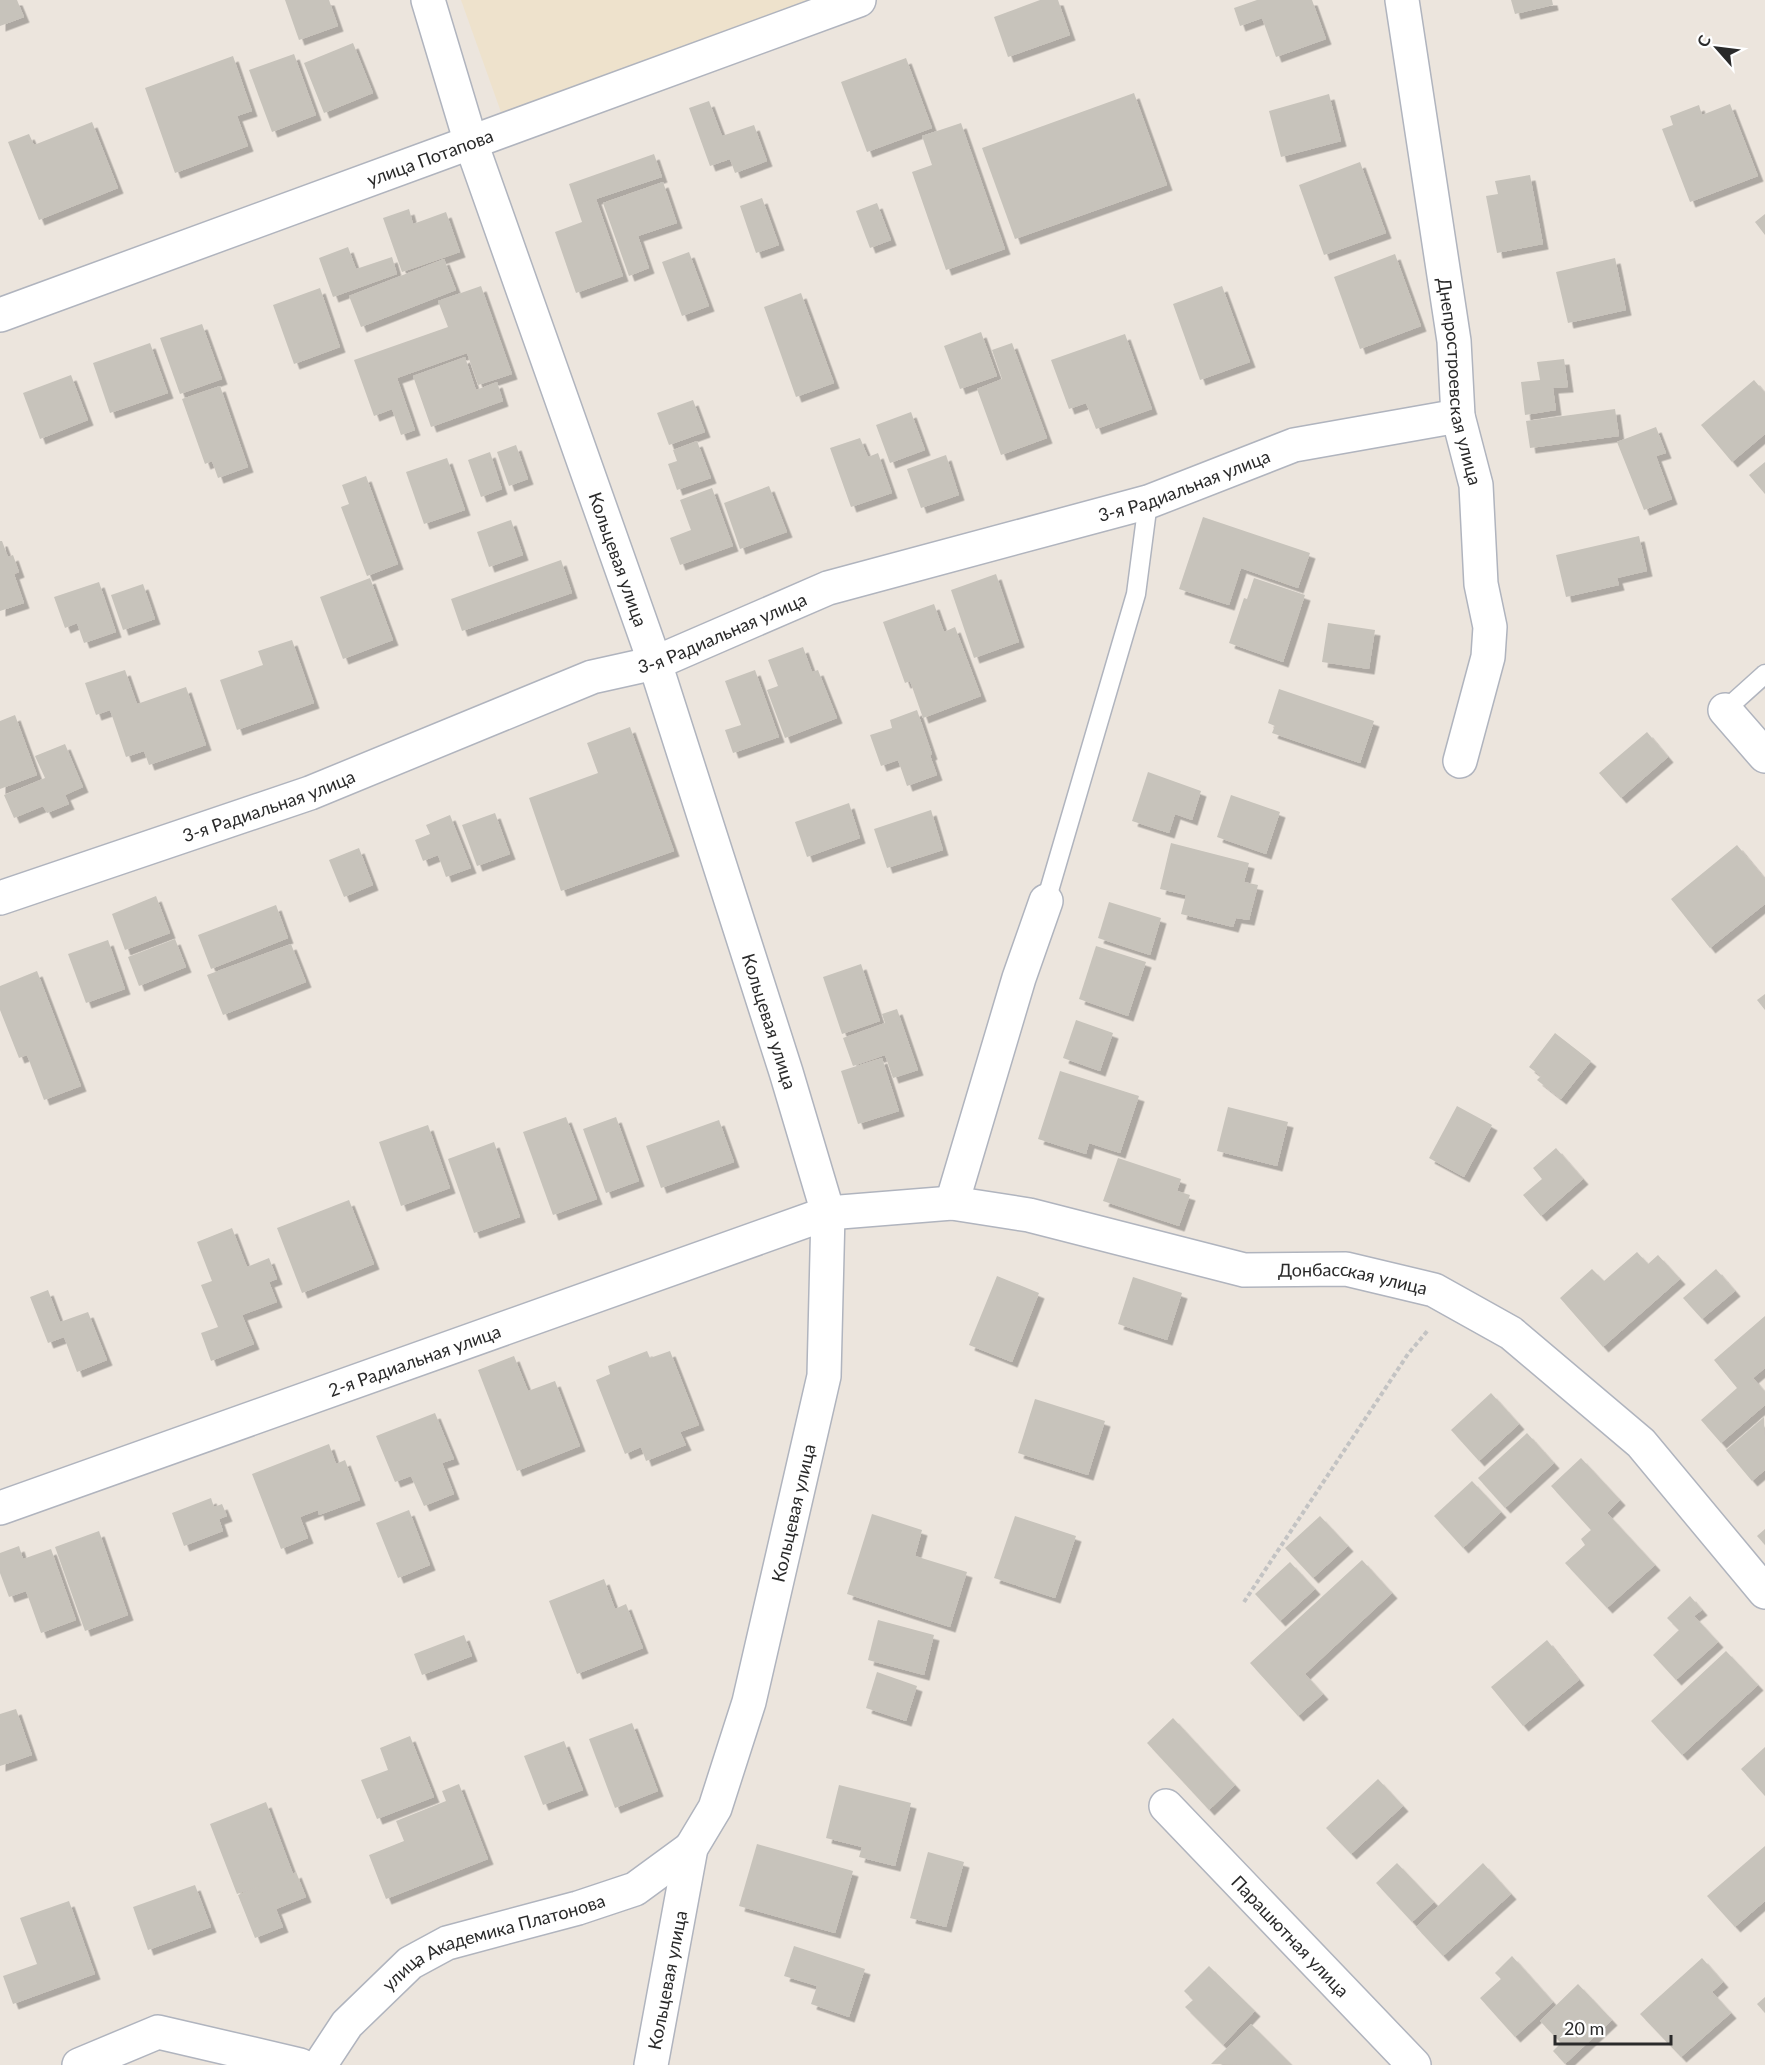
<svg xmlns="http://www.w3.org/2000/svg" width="1765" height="2065" font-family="Lato,sans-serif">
	<defs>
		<filter id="shadow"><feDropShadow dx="5.5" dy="5.5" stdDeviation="0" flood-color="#0004"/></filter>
	</defs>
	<rect width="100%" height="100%" fill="#ece5dd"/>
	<polygon fill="#eee2cc" points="461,0 817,0 502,115"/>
	<g fill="#c7c3bb" filter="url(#shadow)">
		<polygon points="0,0 17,0 24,17 0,26"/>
		<polygon points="285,0 329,0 338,26 299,40"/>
		<polygon points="1040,0 1058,0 1070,35 1008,57 994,17"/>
		<polygon points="1257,0 1312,0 1326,39 1276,57 1262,18 1240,26 1234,8"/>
		<polygon points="1511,0 1552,0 1553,5 1515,14"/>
		<polygon points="353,43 373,93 324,113 304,63"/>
		<polygon points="294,54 316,115 272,132 249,70"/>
		<polygon points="233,56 252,111 237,116 248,146 175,173 145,88"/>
		<polygon points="906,58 932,128 867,152 841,82"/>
		<polygon points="1134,93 1167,185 1015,239 982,148"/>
		<polygon points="1329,94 1341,141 1281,157 1269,111"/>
		<polygon points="709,101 722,136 754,125 767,161 735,173 730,159 710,166 689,108"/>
		<polygon points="1730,104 1758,176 1690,202 1662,129 1673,125 1670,116 1699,105 1702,115"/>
		<polygon points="92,122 118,188 39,220 8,142 29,134 34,145"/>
		<polygon points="961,123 1005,249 946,270 912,172 932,165 922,136"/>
		<polygon points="654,154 662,177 596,199 623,276 576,293 555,232 582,222 569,184"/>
		<polygon points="1360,162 1386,233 1324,255 1299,185"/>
		<polygon points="1530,175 1543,244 1497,253 1486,196 1498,194 1495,181"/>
		<polygon points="663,182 677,223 638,236 649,268 629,276 603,203"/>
		<polygon points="762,198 779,245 756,253 740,206"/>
		<polygon points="877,203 891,240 870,248 856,211"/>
		<polygon points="409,209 413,224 446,212 460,252 402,272 383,218"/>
		<polygon points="1765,214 1765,235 1755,222"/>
		<polygon points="348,247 356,269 392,257 397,274 333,297 319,258"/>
		<polygon points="689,252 709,306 682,316 662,262"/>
		<polygon points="1395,254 1421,326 1360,349 1334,277"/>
		<polygon points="1615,258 1626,310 1568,323 1556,272"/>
		<polygon points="444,259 456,290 361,327 349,296"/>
		<polygon points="481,286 512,374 478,385 467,353 397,378 415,430 401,435 392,409 374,416 354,360 448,327 438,301"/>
		<polygon points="1222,286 1250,362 1200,380 1173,304"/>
		<polygon points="320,288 340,347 294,364 273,305"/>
		<polygon points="801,293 834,383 796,397 764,307"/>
		<polygon points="202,324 222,379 180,394 160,338"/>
		<polygon points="981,332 997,376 960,389 944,346"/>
		<polygon points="1125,334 1152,409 1096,429 1086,403 1069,409 1051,360"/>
		<polygon points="150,343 168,393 110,413 93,363"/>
		<polygon points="1012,343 1047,438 1001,455 977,389 1002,379 992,350"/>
		<polygon points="465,357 476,390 497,382 503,401 431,427 413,376"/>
		<polygon points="1564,359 1568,387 1553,388 1556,410 1525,415 1521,382 1540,380 1537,362"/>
		<polygon points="71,375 88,420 40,439 23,393"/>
		<polygon points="1754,380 1765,393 1765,434 1732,462 1701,425"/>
		<polygon points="220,386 248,467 218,478 212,461 205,464 182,399"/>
		<polygon points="693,400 705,432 669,445 657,413"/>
		<polygon points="1615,409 1619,436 1530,448 1526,421"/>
		<polygon points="911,412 925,450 890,463 876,425"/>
		<polygon points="1656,427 1666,453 1656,456 1672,499 1644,510 1617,442"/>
		<polygon points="860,438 868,457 878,453 892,493 851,507 830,448"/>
		<polygon points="697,441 711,478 677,490 668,464 677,461 673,450"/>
		<polygon points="516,445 528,479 509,486 497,452"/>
		<polygon points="490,452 502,489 481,497 468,460"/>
		<polygon points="946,455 959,495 921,508 907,469"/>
		<polygon points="447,458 465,510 424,524 406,472"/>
		<polygon points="1765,462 1765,494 1749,475"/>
		<polygon points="366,476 398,564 367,576 341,507 349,504 342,485"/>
		<polygon points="769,486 787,532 740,549 724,503"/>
		<polygon points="712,488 733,546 680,565 670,538 691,530 680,500"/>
		<polygon points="1203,517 1310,553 1298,588 1241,568 1229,605 1179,589"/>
		<polygon points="511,520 523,555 489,567 477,532"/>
		<polygon points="1639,536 1647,571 1617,578 1619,585 1566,597 1556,555"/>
		<polygon points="0,541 2,541 8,557 13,555 19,572 14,574 24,603 0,611"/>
		<polygon points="561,560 572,593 462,631 451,599"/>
		<polygon points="996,574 1019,642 974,658 951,590"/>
		<polygon points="370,578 393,640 343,659 320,597"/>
		<polygon points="1254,578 1305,595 1283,662 1229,643 1244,598 1247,599"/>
		<polygon points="99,582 116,632 84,643 77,623 65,628 54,597"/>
		<polygon points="143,584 155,619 123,630 111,595"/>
		<polygon points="934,604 944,632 955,627 981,696 923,718 910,681 905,683 883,622"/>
		<polygon points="1328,623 1375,630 1369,669 1322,662"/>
		<polygon points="292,640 314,703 237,730 220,680 263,665 258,651"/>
		<polygon points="803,647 812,672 818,670 837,718 785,738 767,690 778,686 768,660"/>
		<polygon points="125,670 137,704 186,687 206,745 149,765 144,751 126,757 110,710 96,715 85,683"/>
		<polygon points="755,670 779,737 733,753 725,730 741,725 725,681"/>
		<polygon points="1279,689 1374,721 1360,763 1272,733 1275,726 1268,723"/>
		<polygon points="917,710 932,754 930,755 937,775 907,786 898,760 881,766 870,735 892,728 890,720"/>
		<polygon points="15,715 37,775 0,789 0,721"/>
		<polygon points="630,727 674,851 561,891 529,798 598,773 587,743"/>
		<polygon points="1647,732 1668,757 1621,798 1599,773"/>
		<polygon points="65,744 83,787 65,795 69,804 47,813 43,806 14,818 4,795 45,778 35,756"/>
		<polygon points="1148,772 1201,791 1192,820 1175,814 1169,833 1132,821"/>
		<polygon points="1231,795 1280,812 1266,854 1217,837"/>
		<polygon points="849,803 860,838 807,857 795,822"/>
		<polygon points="931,810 943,850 887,868 874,829"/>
		<polygon points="495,813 510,854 477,866 462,825"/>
		<polygon points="450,815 471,868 446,877 438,855 423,861 415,840 430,834 426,825"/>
		<polygon points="1171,843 1249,863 1244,882 1258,885 1249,920 1236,918 1233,927 1181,914 1186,895 1160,889"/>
		<polygon points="1737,845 1765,879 1765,904 1710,948 1671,899"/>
		<polygon points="359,848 373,885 344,897 329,860"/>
		<polygon points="156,896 170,933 125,950 112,914"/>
		<polygon points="1109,902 1161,918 1150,955 1098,938"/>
		<polygon points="276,905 288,938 211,969 198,935"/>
		<polygon points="175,939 186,967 139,986 128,957"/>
		<polygon points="108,940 125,989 86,1003 68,954"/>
		<polygon points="291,944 306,982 223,1015 207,975"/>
		<polygon points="1096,946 1146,962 1128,1016 1079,999"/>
		<polygon points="861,964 880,1021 842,1034 823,977"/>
		<polygon points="37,971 81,1086 44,1100 27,1055 19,1058 0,1010 0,986"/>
		<polygon points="1765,994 1765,1010 1757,1000"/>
		<polygon points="897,1009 918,1070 893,1078 885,1055 853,1066 843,1038 885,1023 882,1014"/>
		<polygon points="1076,1020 1113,1033 1100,1071 1063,1058"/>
		<polygon points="1555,1033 1591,1061 1561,1099 1537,1080 1541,1076 1529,1067"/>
		<polygon points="882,1058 899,1111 858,1124 841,1071"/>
		<polygon points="1060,1071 1139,1096 1120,1153 1089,1143 1086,1154 1038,1139"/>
		<polygon points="1457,1106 1492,1125 1464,1177 1429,1158"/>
		<polygon points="1228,1107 1288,1122 1277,1166 1217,1151"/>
		<polygon points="566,1117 597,1199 553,1215 523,1132"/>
		<polygon points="616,1117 639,1181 606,1193 583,1129"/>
		<polygon points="719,1120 734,1162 661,1188 646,1146"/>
		<polygon points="428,1125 450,1188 401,1206 379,1142"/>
		<polygon points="494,1142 520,1217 474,1233 448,1159"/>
		<polygon points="1556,1148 1583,1179 1541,1216 1523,1195 1542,1179 1533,1168"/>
		<polygon points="1118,1158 1181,1179 1177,1191 1190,1195 1179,1226 1103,1201"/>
		<polygon points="349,1200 374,1264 302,1293 277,1228"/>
		<polygon points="232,1228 247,1267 269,1258 277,1279 269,1282 277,1302 242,1315 254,1344 211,1361 201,1333 218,1327 201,1285 212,1281 197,1242"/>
		<polygon points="1637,1252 1648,1264 1658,1255 1680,1279 1603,1347 1560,1298 1592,1269 1604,1281"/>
		<polygon points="1716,1269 1735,1291 1702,1319 1683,1298"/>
		<polygon points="997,1276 1039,1293 1012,1362 969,1345"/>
		<polygon points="1133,1277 1182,1293 1167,1340 1118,1324"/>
		<polygon points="48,1290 60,1322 88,1312 107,1360 77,1372 64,1337 48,1343 30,1297"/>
		<polygon points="1765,1316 1765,1368 1753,1378 1765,1392 1765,1405 1721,1443 1701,1420 1737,1388 1714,1360"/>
		<polygon points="647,1351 650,1358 670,1351 699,1425 680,1432 686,1445 646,1461 641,1447 625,1454 596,1380 610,1374 608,1366"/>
		<polygon points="514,1356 528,1391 555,1381 580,1446 517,1471 478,1370"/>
		<polygon points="1491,1393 1519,1424 1479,1461 1451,1430"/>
		<polygon points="1035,1399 1105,1421 1088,1475 1018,1453"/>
		<polygon points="435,1413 454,1459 442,1463 454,1494 424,1506 411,1476 395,1482 376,1436"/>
		<polygon points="1764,1417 1765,1470 1752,1481 1726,1450"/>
		<polygon points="1527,1433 1554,1463 1505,1508 1478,1478"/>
		<polygon points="329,1444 336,1464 345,1460 360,1500 319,1515 318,1510 300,1517 308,1538 281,1549 252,1474"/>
		<polygon points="1581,1458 1620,1500 1607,1513 1655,1565 1607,1608 1565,1563 1585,1545 1581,1539 1591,1530 1551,1486"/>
		<polygon points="1472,1481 1501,1512 1463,1548 1434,1516"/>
		<polygon points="211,1498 214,1507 222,1504 227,1516 219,1519 223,1531 184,1546 172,1513"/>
		<polygon points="409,1510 430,1565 398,1578 376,1523"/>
		<polygon points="872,1514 922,1530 915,1556 967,1572 950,1627 847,1594"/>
		<polygon points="1015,1516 1076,1536 1055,1598 994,1578"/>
		<polygon points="1320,1516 1348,1546 1313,1578 1285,1548"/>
		<polygon points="1765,1529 1765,1545 1757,1536"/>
		<polygon points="99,1531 128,1615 85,1631 55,1547"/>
		<polygon points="19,1546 23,1559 51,1549 76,1620 41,1633 26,1591 9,1597 0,1573 0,1553"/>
		<polygon points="1362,1560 1392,1593 1305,1674 1323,1694 1298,1716 1250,1663"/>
		<polygon points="1290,1562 1315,1589 1280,1621 1255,1594"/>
		<polygon points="604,1579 615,1609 626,1604 643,1648 577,1674 549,1601"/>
		<polygon points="1690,1596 1702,1610 1694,1616 1718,1642 1676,1680 1653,1655 1679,1630 1667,1618"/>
		<polygon points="878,1620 934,1635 924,1675 868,1660"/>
		<polygon points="464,1635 472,1656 422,1675 414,1654"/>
		<polygon points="1547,1640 1579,1680 1523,1726 1491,1687"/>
		<polygon points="1726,1651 1758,1685 1682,1755 1651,1721"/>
		<polygon points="877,1672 917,1686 906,1721 866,1708"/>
		<polygon points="16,1709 32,1755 0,1766 0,1714"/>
		<polygon points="1173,1718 1235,1785 1209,1810 1147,1743"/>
		<polygon points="632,1723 658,1791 615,1808 589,1739"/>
		<polygon points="410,1736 434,1797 377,1819 361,1780 388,1770 380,1748"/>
		<polygon points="564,1741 583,1790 543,1805 524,1756"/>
		<polygon points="1765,1747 1765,1796 1741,1769"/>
		<polygon points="1378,1779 1403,1806 1351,1854 1326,1828"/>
		<polygon points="459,1784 488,1859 386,1899 369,1855 404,1841 396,1821 446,1801 442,1791"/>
		<polygon points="839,1785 911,1803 895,1866 859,1857 862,1847 826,1838"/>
		<polygon points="266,1802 293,1874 296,1872 306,1897 276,1909 283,1927 255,1938 238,1895 259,1886 237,1894 210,1824"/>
		<polygon points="757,1844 853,1871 835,1933 739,1906"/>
		<polygon points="1765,1846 1765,1901 1735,1927 1707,1896"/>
		<polygon points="928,1852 964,1862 946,1927 910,1918"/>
		<polygon points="1397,1863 1434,1902 1412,1922 1376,1883"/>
		<polygon points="1483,1863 1511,1894 1443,1956 1416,1927"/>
		<polygon points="195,1885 211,1927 148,1950 133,1907"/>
		<polygon points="69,1901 95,1974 13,2004 3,1976 37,1964 20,1918"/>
		<polygon points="794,1946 865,1969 849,2017 811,2004 817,1986 784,1976"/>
		<polygon points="1512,1956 1553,2002 1515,2037 1480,1998 1501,1979 1495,1973"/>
		<polygon points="1702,1958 1723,1982 1712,1992 1731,2013 1681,2057 1640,2014"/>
		<polygon points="1209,1966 1255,2011 1223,2045 1185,2007 1193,2000 1184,1991"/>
		<polygon points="1578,1984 1612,2020 1565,2064 1553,2051 1561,2043 1540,2021"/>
		<polygon points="1765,1997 1765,2013 1757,2004"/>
		<polygon points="1251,2024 1292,2065 1211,2064"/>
	</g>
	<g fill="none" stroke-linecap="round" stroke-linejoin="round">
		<defs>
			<g id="service">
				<polyline points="1725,710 1765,674"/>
				<polyline points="1046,901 1136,594 1148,502"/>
			</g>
			<g id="minor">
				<path id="s1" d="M428,0L471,143L655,663L786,1072L828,1213L824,1376L749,1702L715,1808L691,1848L651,2065"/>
				<path id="s2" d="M1402,0L1454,341L1458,416L1476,485L1481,584L1490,627L1488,657L1460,761"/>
				<polyline points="1725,710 1765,756"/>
				<path id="s3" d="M0,898L310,793L592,677L655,663L828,588L1148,502L1294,445L1458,416"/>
				<polyline points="952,1203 1019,978 1046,901"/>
				<path id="s4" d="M0,1508L828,1213L952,1203L1029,1215L1244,1270L1346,1269L1434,1290L1511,1333L1641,1443L1765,1592"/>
				<path id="s5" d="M1166,1806L1414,2065"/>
				<polyline points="79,2065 158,2032 300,2065"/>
				<path id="s6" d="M320,2065L347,2024L410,1963L447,1943L578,1908L635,1889L691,1848"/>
			</g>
			<g id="tertiary">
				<path id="s7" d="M0,315L859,0"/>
			</g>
		</defs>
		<use href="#service" stroke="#b0b4be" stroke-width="21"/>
		<use href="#minor" stroke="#b0b4be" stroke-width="36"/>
		<use href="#tertiary" stroke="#b0b4be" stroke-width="36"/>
		<polyline stroke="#c3c3c3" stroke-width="4" stroke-dasharray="4.5 3" stroke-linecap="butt" points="1244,1602 1408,1354 1429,1329"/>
		<use href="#service" stroke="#fff" stroke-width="18"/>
		<use href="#minor" stroke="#fff" stroke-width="33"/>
		<use href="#tertiary" stroke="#fff" stroke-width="33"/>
	</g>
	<g text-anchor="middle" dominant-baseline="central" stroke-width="6" stroke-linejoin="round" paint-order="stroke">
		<g font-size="18" fill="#2a2a2a" stroke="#fff">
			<text stroke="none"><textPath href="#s7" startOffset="458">улица Потапова</textPath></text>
			<text stroke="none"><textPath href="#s2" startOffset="386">Днепростроевская улица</textPath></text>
			<text stroke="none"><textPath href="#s3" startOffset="1256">3-я Радиальная улица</textPath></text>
			<text stroke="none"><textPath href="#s1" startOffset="591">Кольцевая улица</textPath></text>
			<text stroke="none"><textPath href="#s3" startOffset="770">3-я Радиальная улица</textPath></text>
			<text stroke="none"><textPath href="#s3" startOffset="284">3-я Радиальная улица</textPath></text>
			<text stroke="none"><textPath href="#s1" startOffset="1077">Кольцевая улица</textPath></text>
			<text stroke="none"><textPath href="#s4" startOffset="1413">Донбасская улица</textPath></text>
			<text stroke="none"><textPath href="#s4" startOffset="440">2-я Радиальная улица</textPath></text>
			<text transform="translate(793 1513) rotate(-77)">Кольцевая улица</text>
			<text stroke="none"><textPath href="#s5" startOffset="180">Парашютная улица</textPath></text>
			<text stroke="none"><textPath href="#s6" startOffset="222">улица Академика Платонова</textPath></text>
			<text transform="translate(667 1980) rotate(-79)">Кольцевая улица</text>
		</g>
	</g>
	<g transform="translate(1717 48) rotate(298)" stroke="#ffffff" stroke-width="4.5" paint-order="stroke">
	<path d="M0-4.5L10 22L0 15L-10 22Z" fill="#2a2a2a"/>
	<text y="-9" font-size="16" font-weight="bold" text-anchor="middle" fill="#2a2a2a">С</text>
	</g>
	<path d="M1555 2035v9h116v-9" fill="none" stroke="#2a2a2a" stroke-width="3"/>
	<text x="1564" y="2035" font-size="18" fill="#2a2a2a" stroke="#ffffff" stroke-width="4.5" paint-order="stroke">20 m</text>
</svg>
